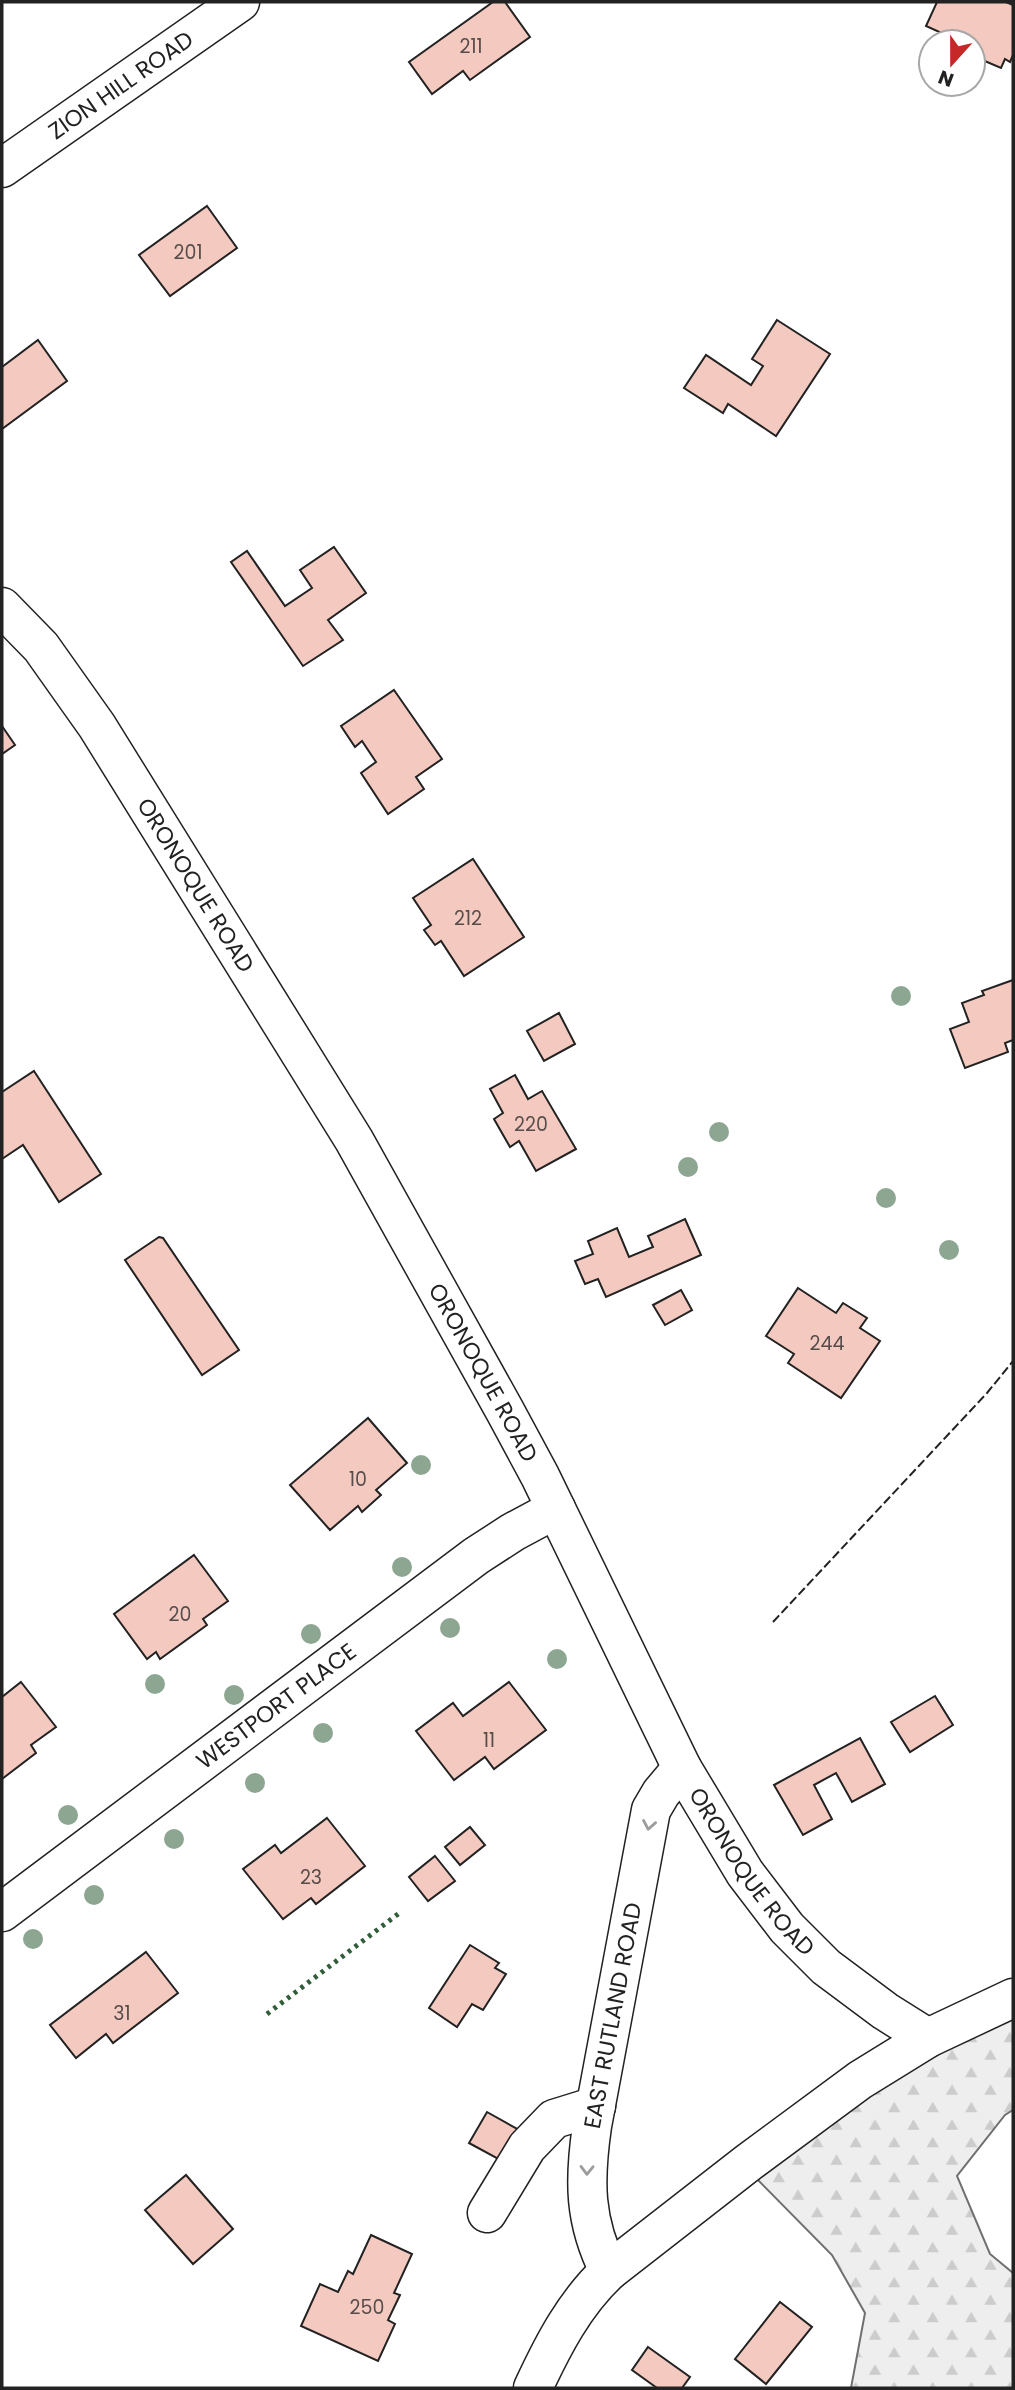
<svg xmlns="http://www.w3.org/2000/svg" width="1015" height="2390" font-family="Poppins,sans-serif">
	<defs>
		<pattern id="forest-firs" width="22" height="20" patternUnits="userSpaceOnUse" patternTransform="scale(1.75)"><rect width="22" height="20" fill="#eee"/><path d="M5 1l3.5 6h-7zM16 11l3.5 6h-7z" fill="#ccc"/></pattern>
	</defs>
	<rect width="100%" height="100%" fill="#fff"/>
	<polygon fill="url(#forest-firs)" stroke="#6f6f6f" stroke-width="2" points="1013,2010 1013,2110 1005,2115 957,2176 990,2254 1013,2273 1013,2388 851,2388 865,2313 832,2255 757,2179 870,2083"/>
	<g fill="#f3c9c0" stroke="#222" stroke-width="2">
		<polygon points="493,2 505,2 530,37 470,80 463,71 432,94 409,62"/>
		<polygon points="937,2 1006,2 1013,5 1013,55 1010,62 1005,59 1001,68 973,56 973,42 954,42 955,39 926,26"/>
		<polygon points="207,206 237,248 170,296 139,255"/>
		<polygon points="777,320 830,354 776,436 728,404 723,413 684,388 706,355 751,385 763,366 752,359"/>
		<polygon points="38,340 67,381 2,429 2,367"/>
		<polygon points="334,547 366,593 328,620 343,640 303,666 231,562 247,551 285,606 312,588 300,570"/>
		<polygon points="394,690 442,759 416,777 424,789 388,814 361,773 376,762 362,741 355,747 341,726"/>
		<polygon points="2,726 15,745 2,754"/>
		<polygon points="473,859 524,937 464,976 441,941 435,945 424,930 431,925 413,898"/>
		<polygon points="1013,980 1013,1040 1005,1043 1008,1052 965,1068 950,1029 969,1022 962,1003 984,995 982,991"/>
		<polygon points="559,1013 575,1044 544,1061 527,1031"/>
		<polygon points="34,1071 101,1174 59,1202 23,1145 2,1159 2,1092"/>
		<polygon points="515,1075 528,1099 542,1091 576,1149 536,1171 519,1141 510,1147 494,1119 503,1113 490,1089"/>
		<polygon points="685,1219 701,1255 606,1297 598,1279 585,1284 575,1261 593,1254 588,1241 617,1228 629,1257 653,1247 648,1236"/>
		<polygon points="159,1237 163,1238 239,1350 202,1375 125,1260"/>
		<polygon points="798,1288 836,1313 843,1303 867,1318 860,1328 880,1341 841,1398 788,1363 794,1354 766,1336"/>
		<polygon points="681,1290 692,1310 665,1325 653,1305"/>
		<polygon points="368,1418 407,1463 376,1490 381,1495 362,1512 358,1506 330,1530 290,1485"/>
		<polygon points="194,1555 228,1601 203,1619 207,1625 160,1659 156,1652 147,1659 114,1614"/>
		<polygon points="21,1682 56,1727 31,1745 36,1753 2,1779 2,1697"/>
		<polygon points="509,1682 546,1730 494,1769 485,1757 454,1780 416,1731 453,1703 463,1716"/>
		<polygon points="935,1696 953,1725 910,1752 891,1722"/>
		<polygon points="860,1738 885,1784 852,1802 836,1773 814,1785 832,1819 803,1835 774,1785"/>
		<polygon points="327,1818 365,1866 316,1904 311,1898 283,1919 243,1869 275,1845 281,1853"/>
		<polygon points="470,1827 485,1845 460,1865 445,1847"/>
		<polygon points="435,1856 455,1881 428,1901 409,1877"/>
		<polygon points="470,1945 499,1963 495,1968 506,1974 483,2010 472,2004 457,2027 429,2008"/>
		<polygon points="146,1952 178,1993 113,2043 106,2034 76,2058 50,2025"/>
		<polygon points="487,2112 519,2130 502,2161 469,2143"/>
		<polygon points="186,2175 233,2229 193,2264 145,2210"/>
		<polygon points="371,2235 412,2254 394,2293 400,2295 388,2320 395,2324 378,2361 301,2326 320,2284 338,2292 348,2271 353,2274"/>
		<polygon points="780,2302 812,2327 766,2384 735,2359"/>
		<polygon points="648,2347 690,2377 682,2388 657,2388 632,2370"/>
	</g>
	<g fill="none" stroke-linecap="round" stroke-linejoin="round">
		<defs>
			<g id="minor">
				<path id="s1" d="M2,168L240,2"/>
				<path id="s2" d="M2,607L41,647L97,726L354,1140L505,1411L540,1476L682,1768L745,1873L787,1928L826,1967L885,2011L928,2038"/>
				<path id="s3" d="M2,1912L476,1556L513,1532L556,1509"/>
				<polyline points="487,2213 527,2147 554,2119 596,2106"/>
				<path id="s4" d="M609,2271C584,2221 584,2181 592,2126L651,1810L661,1793L682,1768"/>
			</g>
			<path id="major" d="M533,2388C553,2345 574,2304 609,2271L749,2162L860,2080L928,2038L1013,1998"/>
		</defs>
		<use href="#minor" stroke="#222" stroke-width="41"/>
		<use href="#major" stroke="#222" stroke-width="41"/>
		<use href="#minor" stroke="#fff" stroke-width="38"/>
		<use href="#major" stroke="#fff" stroke-width="38"/>
		<polyline stroke="#2f5e38" stroke-width="5" stroke-dasharray="3.5 5" stroke-linecap="butt" points="267,2014 402,1911"/>
		<polyline stroke="#222" stroke-width="2" stroke-dasharray="9 3.5" stroke-linecap="butt" points="773,1622 987,1393 1013,1361"/>
	</g>
	<g fill="#8da692">
		<circle cx="901" cy="996" r="10"/>
		<circle cx="719" cy="1132" r="10"/>
		<circle cx="688" cy="1167" r="10"/>
		<circle cx="886" cy="1198" r="10"/>
		<circle cx="949" cy="1250" r="10"/>
		<circle cx="421" cy="1465" r="10"/>
		<circle cx="402" cy="1567" r="10"/>
		<circle cx="450" cy="1628" r="10"/>
		<circle cx="311" cy="1634" r="10"/>
		<circle cx="557" cy="1659" r="10"/>
		<circle cx="155" cy="1684" r="10"/>
		<circle cx="234" cy="1695" r="10"/>
		<circle cx="323" cy="1733" r="10"/>
		<circle cx="255" cy="1783" r="10"/>
		<circle cx="68" cy="1815" r="10"/>
		<circle cx="174" cy="1839" r="10"/>
		<circle cx="94" cy="1895" r="10"/>
		<circle cx="33" cy="1939" r="10"/>
	</g>
	<defs><path id="oneway-chevron" d="M-2-3.5L2.5 0L-2 3.5" fill="none" stroke-width="1.6" stroke-linecap="round" stroke-linejoin="round" transform="scale(1.75)"/></defs>
	<g stroke="#9c9c9c">
		<use href="#oneway-chevron" transform="translate(649 1825) rotate(100)"/>
		<use href="#oneway-chevron" transform="translate(587 2170) rotate(91)"/>
	</g>
	<g text-anchor="middle" dominant-baseline="central" stroke-width="5" stroke-linejoin="round" paint-order="stroke">
		<g font-size="19" fill="#564c4a">
			<text x="471" y="46">211</text>
			<text x="188" y="252">201</text>
			<text x="468" y="918">212</text>
			<text x="531" y="1124">220</text>
			<text x="827" y="1343">244</text>
			<text x="358" y="1479">10</text>
			<text x="180" y="1614">20</text>
			<text x="489" y="1740">11</text>
			<text x="311" y="1877">23</text>
			<text x="122" y="2013">31</text>
			<text x="367" y="2307">250</text>
		</g>
		<g font-size="23" fill="#222" stroke="#fff">
			<text stroke="none"><textPath href="#s1" startOffset="145">ZION HILL ROAD</textPath></text>
			<text stroke="none"><textPath href="#s2" startOffset="340">ORONOQUE ROAD</textPath></text>
			<text stroke="none"><textPath href="#s2" startOffset="906">ORONOQUE ROAD</textPath></text>
			<text stroke="none"><textPath href="#s3" startOffset="343">WESTPORT PLACE</textPath></text>
			<text stroke="none"><textPath href="#s2" startOffset="1474">ORONOQUE ROAD</textPath></text>
			<text stroke="none"><textPath href="#s4" startOffset="261">EAST RUTLAND ROAD</textPath></text>
		</g>
	</g>
	<rect width="1015" height="2390" fill="none" stroke="#222222" stroke-width="7"/>
	<g transform="translate(952 63) rotate(201)"><circle r="33" fill="#ffffff" stroke="#a7a7a7" stroke-width="2"/>
	<path d="M0-5L12 26L0 18L-12 26Z" fill="#c62828"/>
	<text y="-10" font-size="19" font-weight="bold" text-anchor="middle" fill="#222222">N</text>
	</g>
</svg>
